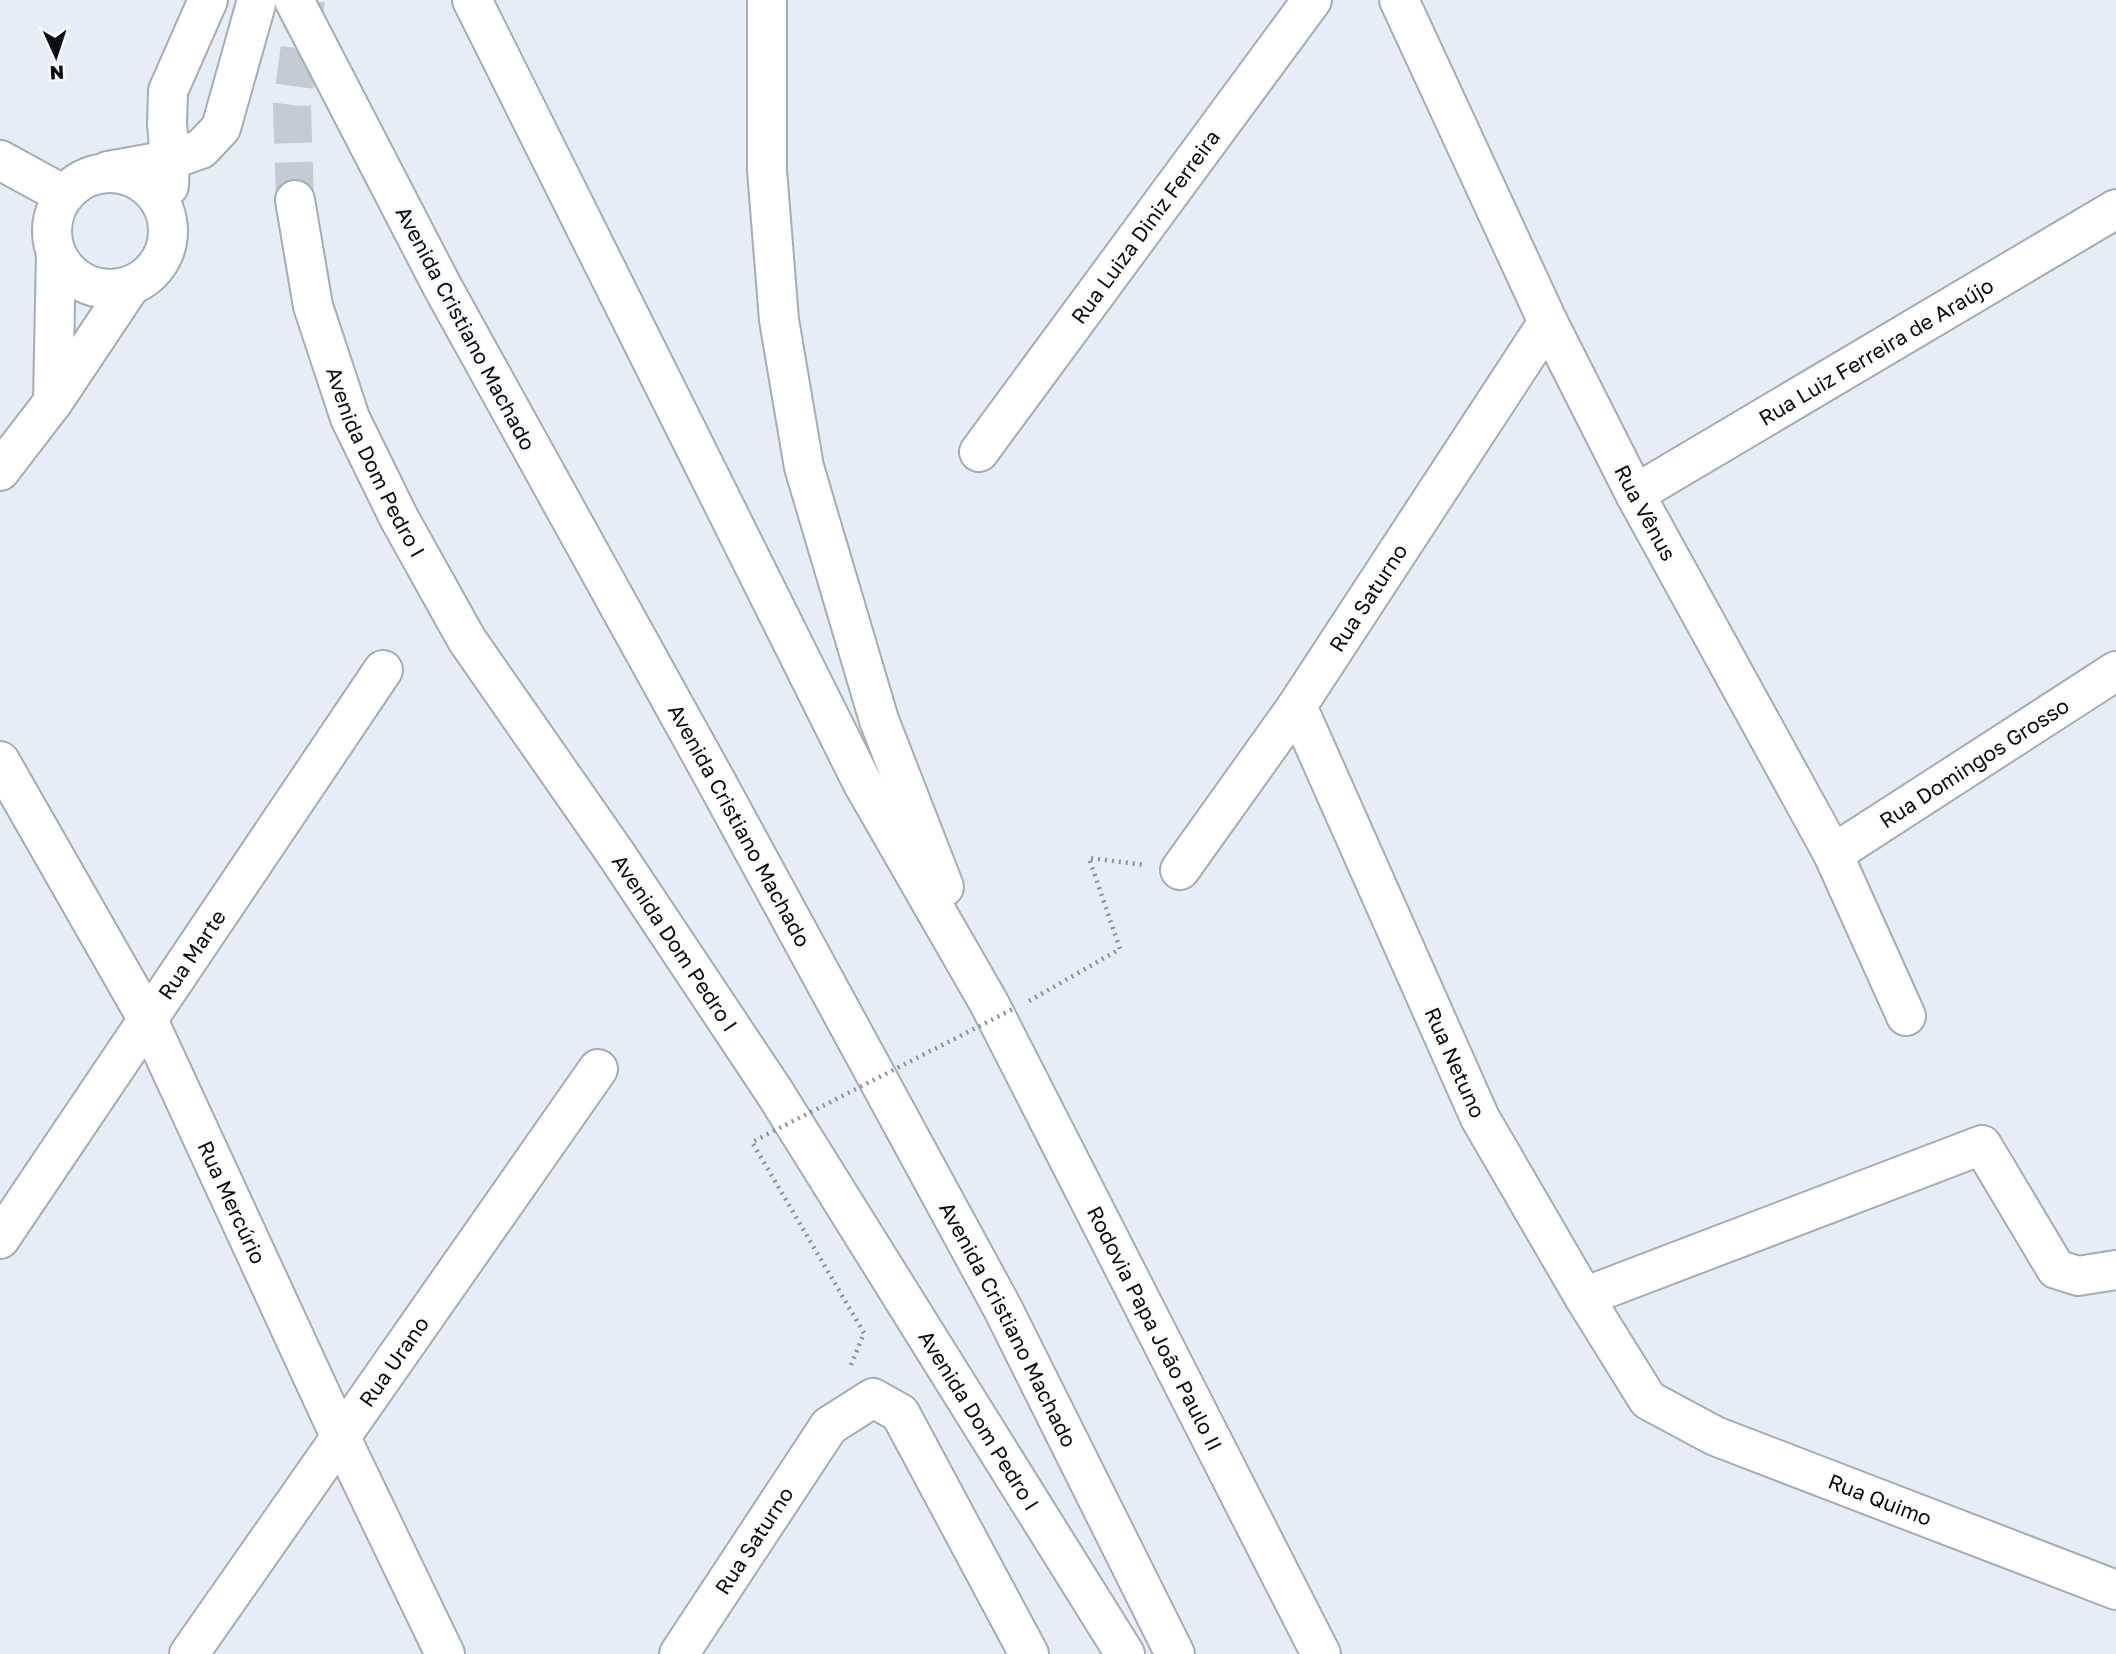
<svg xmlns="http://www.w3.org/2000/svg" width="2116" height="1654" font-family="'Golos Text',sans-serif">
	<rect width="100%" height="100%" fill="#e6edf7"/>
	<g fill="none" stroke-linecap="round" stroke-linejoin="round">
		<polyline stroke="#c5cbd4" stroke-width="38" stroke-dasharray="38 19" stroke-linecap="butt" points="295,200 292,106 306,0"/>
		<defs>
			<g id="minor">
				<path id="s1" d="M1399,0L1548,322L1635,494L1833,854L1906,1016"/>
				<polyline points="0,160 64,195"/>
				<polyline points="108,171 170,160 201,149 221,128 257,0"/>
				<circle cx="110" cy="231" r="58"/>
				<polyline points="169,186 170,160 167,124 168,91 208,0"/>
				<polyline points="53,402 56,253"/>
				<path id="s2" d="M979,452L1312,0"/>
				<polyline points="0,471 53,402 131,285"/>
				<path id="s3" d="M1635,494L2116,209"/>
				<path id="s4" d="M1297,706L1480,1118L1584,1297L1648,1400L1715,1436L2116,1590"/>
				<path id="s5" d="M0,761L148,1020L341,1438L445,1654"/>
				<path id="s6" d="M1833,854L2116,671"/>
				<path id="s7" d="M1180,870L1297,706L1548,322"/>
				<path id="s8" d="M0,1239L383,670"/>
				<polyline points="1584,1297 1982,1145 2056,1269 2078,1276 2116,1270"/>
				<path id="s9" d="M189,1654L598,1069"/>
				<path id="s10" d="M679,1654L829,1426L873,1398L900,1413L1029,1654"/>
			</g>
			<g id="highway">
				<path id="s11" d="M472,0L862,782L989,1003L1321,1654"/>
				<polyline points="767,0 767,170 779,320 804,467 879,720 944,887"/>
				<path id="s12" d="M295,200L313,306L350,418L399,518L467,640L616,854L775,1093L1125,1654"/>
				<path id="s13" d="M442,286L717,783L1003,1309L1175,1654"/>
			</g>
		</defs>
		<use href="#minor" stroke="#a6acb6" stroke-width="42"/>
		<use href="#highway" stroke="#a6acb6" stroke-width="42"/>
		<g stroke="#8d929a" stroke-width="4.5" stroke-dasharray="2 5" stroke-linecap="butt">
			<polyline points="1029,1001 1120,949 1089,858 1145,865"/>
			<polyline points="851,1365 864,1333"/>
		</g>
		<use href="#minor" stroke="#fff" stroke-width="38"/>
		<use href="#highway" stroke="#fff" stroke-width="38"/>
		<defs>
			<polyline id="highway-bridge" points="294,0 442,286"/>
		</defs>
		<use href="#highway-bridge" stroke="#a6acb6" stroke-width="42" stroke-linecap="butt"/>
		<polyline stroke="#8d929a" stroke-width="4.5" stroke-dasharray="2 5" stroke-linecap="butt" points="864,1333 752,1142 1015,1008"/>
		<use href="#highway-bridge" stroke="#fff" stroke-width="38"/>
	</g>
	<g text-anchor="middle" dominant-baseline="central" stroke-width="5" stroke-linejoin="round" paint-order="stroke">
		<g font-size="21" fill="#0a0c10" stroke="#f7fafe">
			<text stroke="none"><textPath href="#s2" startOffset="280">Rua Luiza Diniz Ferreira</textPath></text>
			<text transform="translate(466 328) rotate(62)">Avenida Cristiano Machado</text>
			<text stroke="none"><textPath href="#s3" startOffset="280">Rua Luiz Ferreira de Araújo</textPath></text>
			<text stroke="none"><textPath href="#s12" startOffset="276">Avenida Dom Pedro I</textPath></text>
			<text stroke="none"><textPath href="#s1" startOffset="569">Rua Vênus</textPath></text>
			<text stroke="none"><textPath href="#s7" startOffset="331">Rua Saturno</textPath></text>
			<text stroke="none"><textPath href="#s6" startOffset="168">Rua Domingos Grosso</textPath></text>
			<text stroke="none"><textPath href="#s13" startOffset="616">Avenida Cristiano Machado</textPath></text>
			<text stroke="none"><textPath href="#s12" startOffset="844">Avenida Dom Pedro I</textPath></text>
			<text stroke="none"><textPath href="#s8" startOffset="343">Rua Marte</textPath></text>
			<text stroke="none"><textPath href="#s4" startOffset="390">Rua Netuno</textPath></text>
			<text stroke="none"><textPath href="#s5" startOffset="499">Rua Mercúrio</textPath></text>
			<text stroke="none"><textPath href="#s13" startOffset="1183">Avenida Cristiano Machado</textPath></text>
			<text stroke="none"><textPath href="#s11" startOffset="1494">Rodovia Papa João Paulo II</textPath></text>
			<text stroke="none"><textPath href="#s9" startOffset="357">Rua Urano</textPath></text>
			<text stroke="none"><textPath href="#s12" startOffset="1410">Avenida Dom Pedro I</textPath></text>
			<text stroke="none"><textPath href="#s4" startOffset="1032">Rua Quimo</textPath></text>
			<text stroke="none"><textPath href="#s10" startOffset="136">Rua Saturno</textPath></text>
		</g>
	</g>
	<g transform="translate(56 56) rotate(177)" stroke="#f7fafe" stroke-width="5" paint-order="stroke">
	<path d="M0-5L12 26L0 18L-12 26Z" fill="#0a0c10"/>
	<text y="-10" font-size="19" font-weight="bold" text-anchor="middle" fill="#0a0c10">N</text>
	</g>
</svg>
